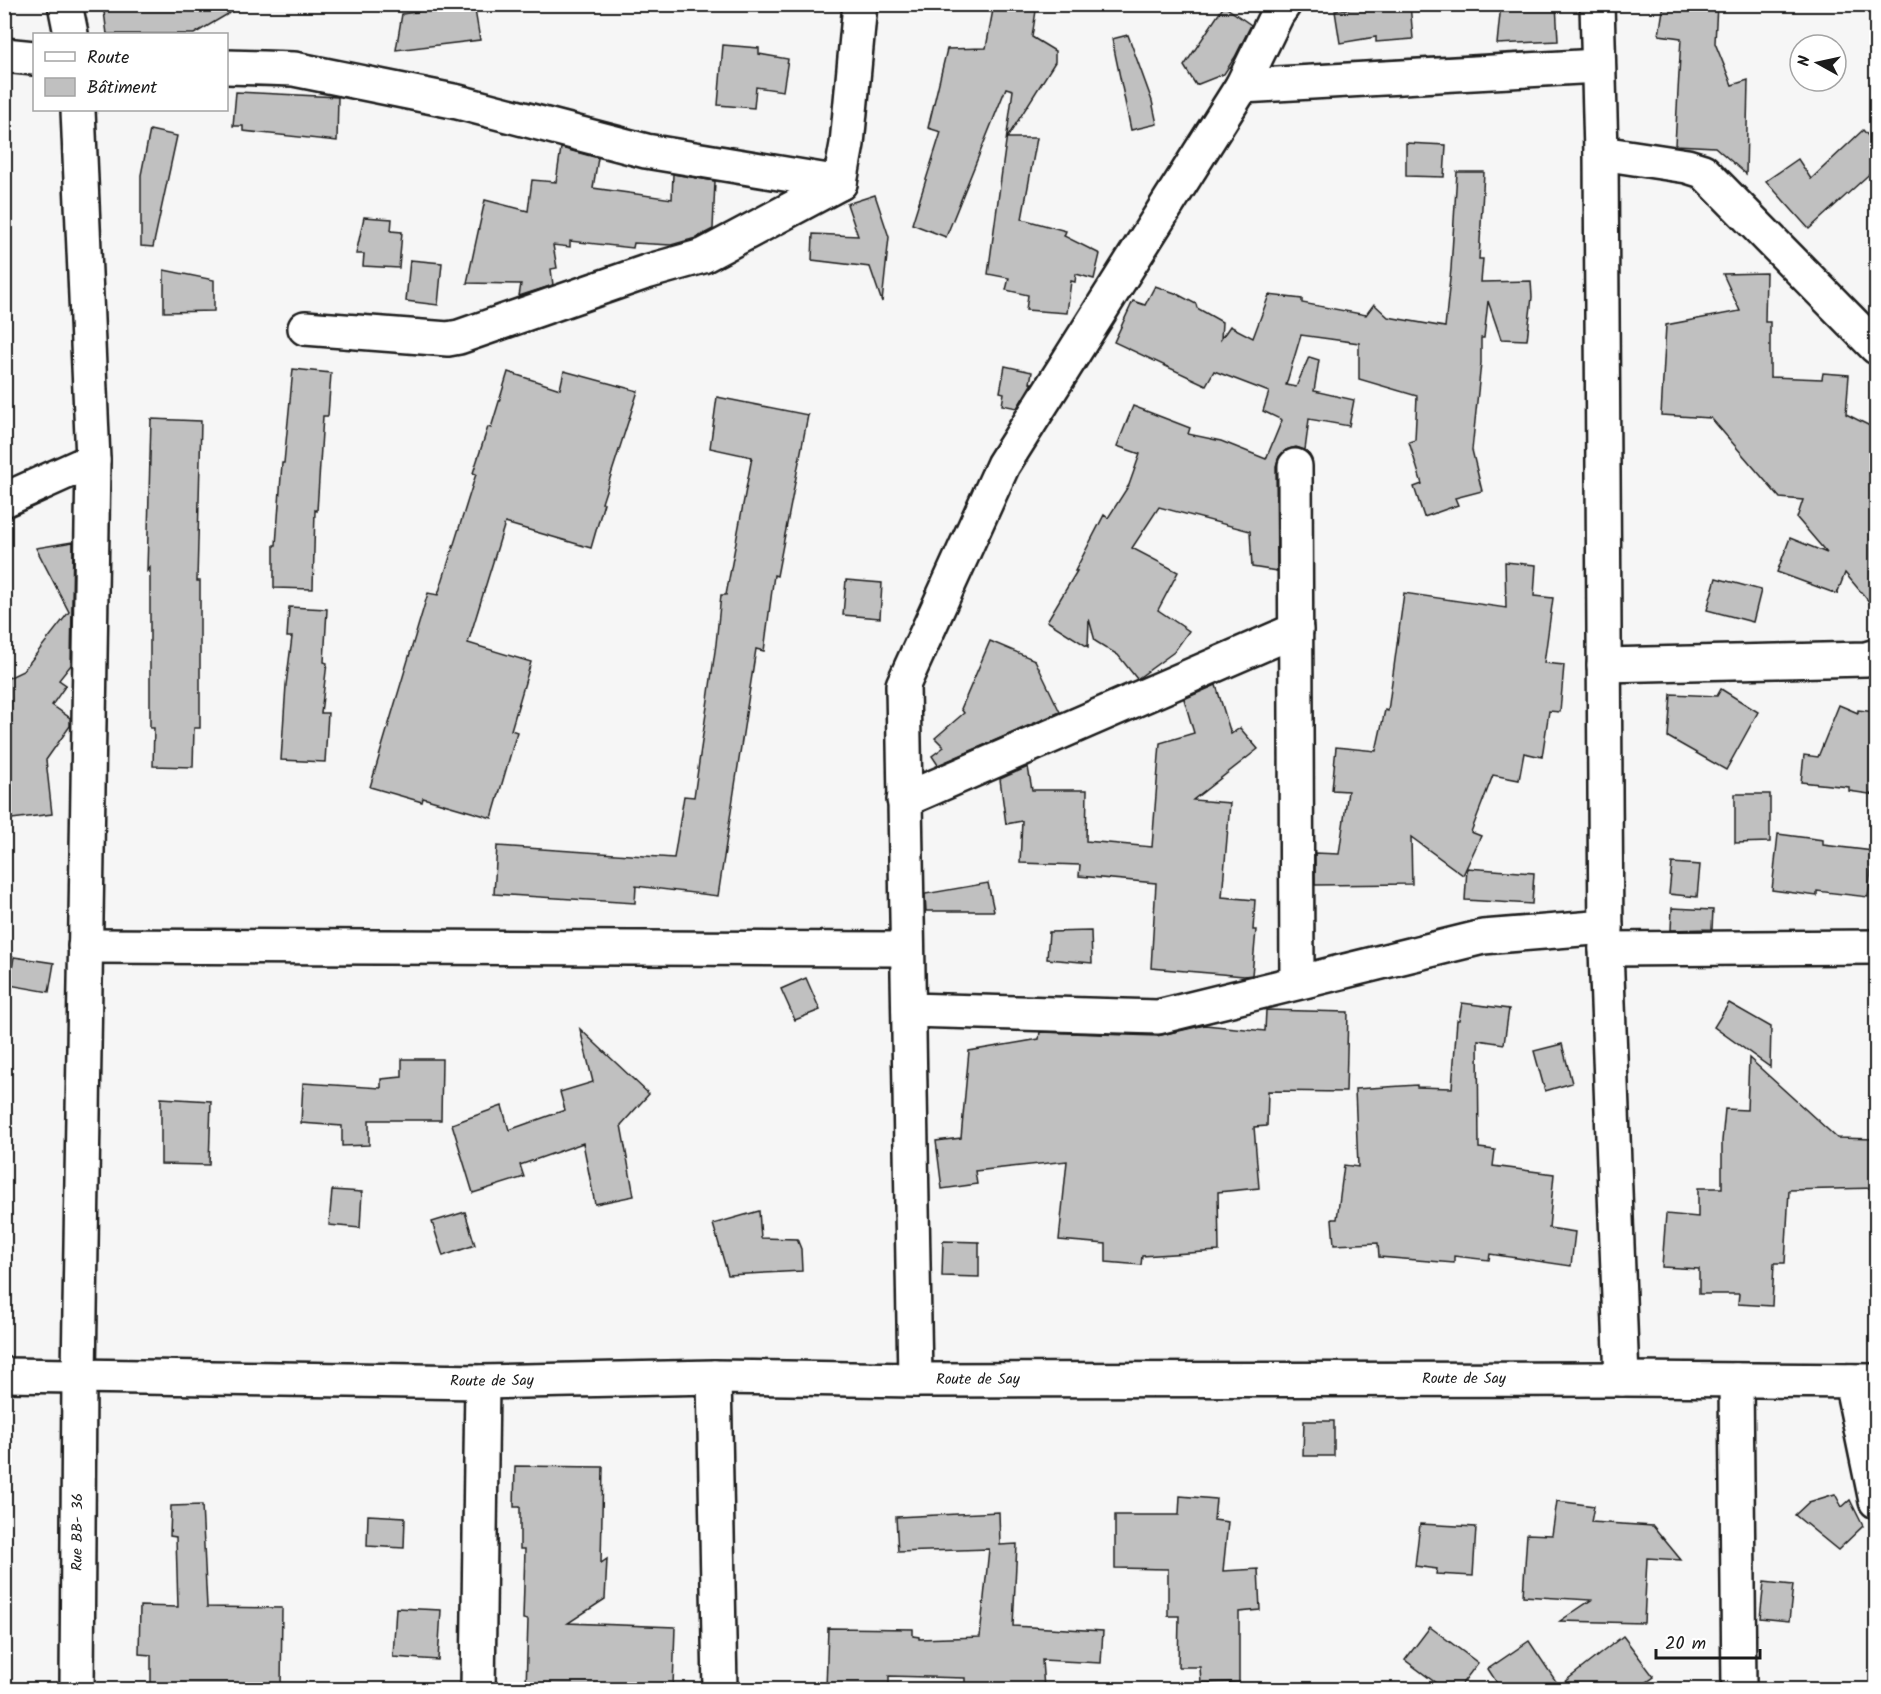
<svg xmlns="http://www.w3.org/2000/svg" width="1881" height="1694" font-family="Kalam,sans-serif">
	<rect width="100%" height="100%" fill="#f6f6f6"/>
	<filter id="ink" filterUnits="userSpaceOnUse"><feTurbulence type="fractalNoise" baseFrequency=".0167" numOctaves="2"/><feDisplacementMap in="SourceGraphic" scale="12" xChannelSelector="R" yChannelSelector="G"/><feConvolveMatrix kernelMatrix="1 2 1 2 8 2 1 2 1" color-interpolation-filters="sRGB"/></filter>
	<g filter="url(#ink)">
		<g fill="#c0c0c0" stroke="#1c1c1c" stroke-width="1.5">
			<polygon points="103,4 245,4 194,34 107,34"/>
			<polygon points="467,4 474,4 480,40 396,50 402,14"/>
			<polygon points="994,4 1037,4 1032,37 1055,51 1055,62 1007,138 1037,138 1022,219 1066,231 1064,236 1100,254 1094,279 1076,274 1075,282 1071,281 1067,313 1026,310 1028,295 1006,290 1009,278 988,274 1013,90 1006,88 946,237 912,224 941,132 928,128 947,49 986,48"/>
			<polygon points="1376,4 1410,4 1413,39 1376,42 1376,37 1340,43 1335,11"/>
			<polygon points="1501,4 1556,4 1558,41 1497,44"/>
			<polygon points="1664,4 1717,4 1715,43 1732,85 1748,80 1746,174 1715,147 1675,145 1681,38 1659,35"/>
			<polygon points="1224,6 1251,25 1235,57 1224,74 1196,85 1184,66"/>
			<polygon points="1128,35 1152,101 1157,124 1131,130 1112,39"/>
			<polygon points="723,45 759,48 759,54 788,59 783,91 756,87 754,108 718,105"/>
			<polygon points="236,92 338,97 337,141 243,131 243,126 233,126"/>
			<polygon points="150,130 177,136 153,247 141,246 141,175"/>
			<polygon points="1863,130 1876,145 1876,168 1809,229 1766,181 1798,159 1811,179"/>
			<polygon points="1406,143 1446,145 1444,177 1406,176"/>
			<polygon points="561,148 598,158 593,188 672,199 673,174 715,181 713,229 696,238 671,245 634,243 633,248 570,241 570,247 553,245 557,268 551,269 553,285 519,296 521,284 467,283 485,200 528,211 532,180 556,182"/>
			<polygon points="1457,172 1484,172 1479,259 1483,259 1481,282 1531,281 1532,297 1527,340 1501,339 1488,301 1484,338 1481,338 1481,363 1472,450 1482,491 1455,498 1458,505 1424,517 1414,487 1422,484 1409,442 1415,440 1417,396 1359,379 1359,343 1301,335 1286,385 1296,387 1309,357 1319,360 1314,391 1354,400 1349,426 1309,419 1305,450 1296,447 1286,450 1279,457 1276,466 1277,571 1252,567 1250,531 1159,507 1132,548 1178,572 1158,610 1189,631 1174,652 1137,679 1118,655 1095,641 1089,619 1088,647 1047,621 1077,571 1075,571 1104,515 1108,518 1129,485 1140,454 1117,446 1133,406 1190,428 1188,434 1221,441 1266,459 1282,420 1263,411 1269,392 1214,371 1206,385 1114,342 1133,301 1145,305 1155,286 1175,293 1196,304 1197,308 1222,322 1221,339 1230,326 1253,338 1269,295 1302,299 1302,303 1366,315 1374,304 1388,317 1445,327 1451,269"/>
			<polygon points="875,195 889,237 882,302 870,267 812,260 813,234 858,236 847,204"/>
			<polygon points="364,217 392,219 391,231 402,232 399,268 363,266 364,254 356,254"/>
			<polygon points="410,260 442,263 438,305 406,301"/>
			<polygon points="164,270 214,280 214,311 164,312"/>
			<polygon points="1766,273 1765,322 1770,322 1770,377 1822,379 1823,373 1849,375 1846,414 1876,429 1876,610 1845,573 1837,594 1777,572 1790,538 1827,553 1797,518 1803,500 1780,498 1711,418 1661,415 1666,325 1740,311 1723,274"/>
			<polygon points="1005,366 1032,372 1030,383 1032,383 1017,408 1002,405 1004,393 1000,392"/>
			<polygon points="293,369 331,373 328,416 323,416 317,511 315,510 313,589 274,588 274,545 276,545 282,463 284,463"/>
			<polygon points="564,371 638,391 602,503 604,503 591,548 505,523 468,643 531,662 511,730 517,732 492,818 423,798 422,802 370,787 428,593 438,595 476,474 473,473 488,427 491,428 508,372 560,389"/>
			<polygon points="717,397 808,415 777,576 774,575 764,651 756,649 718,896 636,886 635,903 494,894 497,846 674,858 684,796 694,797 716,644 721,595 726,595 752,457 710,448"/>
			<polygon points="151,419 201,421 197,581 200,581 200,728 194,728 193,767 153,766 154,728 150,728 150,567 147,571"/>
			<polygon points="73,542 71,665 59,680 66,685 52,705 70,718 70,726 46,760 52,814 4,820 4,680 23,671 69,612 36,548"/>
			<polygon points="1505,562 1536,565 1534,596 1553,598 1544,663 1564,665 1560,712 1549,711 1542,757 1524,753 1519,780 1493,775 1471,832 1481,836 1463,875 1411,837 1412,884 1315,885 1315,853 1339,854 1348,791 1332,790 1336,747 1376,751 1385,710 1388,711 1404,593 1506,608"/>
			<polygon points="1716,578 1761,590 1753,622 1707,610"/>
			<polygon points="846,580 882,583 880,618 843,615"/>
			<polygon points="289,607 327,609 324,662 327,663 321,713 328,713 325,762 281,760 286,685 292,637 287,637"/>
			<polygon points="990,641 1035,660 1060,712 938,765 932,756 944,747 935,738 964,713 961,709"/>
			<polygon points="1216,685 1231,734 1240,728 1258,749 1193,800 1230,803 1222,897 1255,900 1253,930 1256,930 1252,975 1244,976 1151,968 1156,883 1079,876 1080,865 1020,863 1022,821 1006,824 1000,779 1028,767 1032,790 1087,790 1086,841 1152,847 1160,743 1194,733 1184,699"/>
			<polygon points="1721,689 1758,712 1726,770 1668,737 1671,694 1717,696"/>
			<polygon points="1839,705 1858,713 1858,710 1876,712 1876,795 1849,791 1849,787 1801,782 1804,755 1818,757"/>
			<polygon points="1735,794 1770,794 1770,842 1735,843"/>
			<polygon points="1778,834 1823,840 1823,845 1873,851 1868,897 1817,891 1817,896 1772,890"/>
			<polygon points="1672,863 1700,865 1697,897 1669,894"/>
			<polygon points="1467,868 1534,873 1532,904 1465,900"/>
			<polygon points="988,883 994,911 926,911 925,894"/>
			<polygon points="1672,908 1713,910 1712,929 1671,930"/>
			<polygon points="1091,931 1092,963 1047,959 1049,932"/>
			<polygon points="14,957 54,963 49,992 9,985"/>
			<polygon points="806,978 820,1010 795,1020 781,989"/>
			<polygon points="1462,1003 1509,1009 1504,1044 1478,1040 1479,1148 1495,1150 1493,1166 1554,1174 1549,1228 1575,1232 1571,1266 1490,1254 1489,1260 1454,1256 1454,1263 1379,1257 1378,1243 1334,1245 1332,1219 1337,1219 1344,1165 1358,1167 1355,1089 1417,1085 1417,1087 1452,1088 1457,1020 1459,1020"/>
			<polygon points="1729,1003 1771,1027 1770,1067 1714,1027"/>
			<polygon points="1266,1010 1348,1012 1346,1092 1268,1091 1267,1126 1254,1127 1259,1188 1218,1192 1219,1251 1142,1256 1141,1265 1106,1262 1106,1244 1059,1240 1067,1161 975,1171 977,1184 942,1189 936,1141 961,1138 969,1051 1039,1039 1040,1032 1157,1036 1205,1025 1265,1031"/>
			<polygon points="580,1029 649,1094 621,1125 634,1196 595,1204 583,1143 520,1165 524,1177 473,1193 452,1124 502,1106 509,1130 565,1110 560,1092 593,1082"/>
			<polygon points="1562,1044 1572,1083 1545,1091 1534,1051"/>
			<polygon points="1749,1058 1837,1138 1876,1139 1876,1188 1789,1190 1785,1263 1774,1263 1772,1306 1738,1304 1739,1294 1699,1294 1699,1269 1662,1267 1666,1214 1698,1217 1698,1188 1722,1188 1722,1141 1725,1109 1747,1110"/>
			<polygon points="402,1059 442,1059 441,1120 369,1120 369,1145 342,1146 342,1126 301,1123 303,1083 381,1088 381,1079 402,1077"/>
			<polygon points="161,1098 211,1101 209,1165 161,1164"/>
			<polygon points="332,1190 362,1192 360,1228 329,1225"/>
			<polygon points="759,1211 761,1238 797,1239 801,1249 802,1271 728,1275 713,1224"/>
			<polygon points="465,1212 475,1245 443,1256 432,1222"/>
			<polygon points="943,1241 979,1242 979,1277 942,1276"/>
			<polygon points="1304,1421 1334,1421 1334,1456 1303,1456"/>
			<polygon points="515,1466 603,1467 601,1563 607,1559 605,1599 568,1623 675,1627 673,1686 615,1686 615,1689 526,1689 528,1620 523,1619 525,1549 520,1549 520,1507 514,1507"/>
			<polygon points="1835,1494 1842,1507 1850,1500 1863,1526 1838,1550 1795,1515 1809,1502"/>
			<polygon points="1180,1496 1216,1499 1214,1520 1228,1522 1223,1571 1258,1569 1260,1610 1239,1612 1239,1682 1201,1683 1200,1667 1178,1667 1179,1616 1168,1616 1168,1569 1115,1568 1115,1515 1179,1515"/>
			<polygon points="1557,1501 1594,1506 1591,1522 1653,1526 1681,1560 1647,1558 1644,1623 1560,1621 1591,1600 1523,1596 1527,1534 1552,1535"/>
			<polygon points="202,1505 207,1607 282,1608 281,1689 151,1689 151,1655 139,1654 140,1606 178,1607 176,1537 170,1536 171,1506"/>
			<polygon points="999,1512 1000,1545 1017,1544 1013,1626 1103,1631 1101,1663 1042,1660 1044,1689 965,1689 965,1678 889,1676 889,1689 826,1689 828,1628 913,1629 913,1636 919,1637 919,1639 980,1637 989,1549 898,1552 896,1517"/>
			<polygon points="368,1515 405,1517 404,1548 367,1546"/>
			<polygon points="1420,1524 1476,1527 1473,1576 1436,1574 1437,1569 1415,1566"/>
			<polygon points="1764,1582 1793,1585 1789,1621 1760,1618"/>
			<polygon points="396,1608 441,1610 438,1660 393,1657"/>
			<polygon points="1430,1627 1478,1663 1458,1689 1444,1689 1405,1660"/>
			<polygon points="1623,1636 1654,1677 1637,1689 1501,1689 1488,1669 1529,1641 1559,1686"/>
		</g>
		<g fill="none" stroke-linecap="round" stroke-linejoin="round">
			<defs>
				<g id="minor">
					<polyline points="65,4 71,34"/>
					<polyline points="1284,4 1277,14 1242,86 1598,66"/>
					<polyline points="1597,4 1601,153 1606,949 1622,1379"/>
					<polyline points="4,55 34,58"/>
					<polyline points="226,67 294,69 458,102 646,151 840,183 847,144 860,4"/>
					<polyline points="1601,153 1687,166 1703,171 1876,347"/>
					<polyline points="305,328 448,339 459,337 646,272 703,256 840,183"/>
					<polyline points="1295,466 1297,982"/>
					<polyline points="4,500 93,460"/>
					<polyline points="1604,665 1866,659 1876,656"/>
					<polyline points="904,800 1296,630"/>
					<polyline points="85,946 907,949"/>
					<polyline points="1606,949 1876,947"/>
					<polyline points="909,1010 1158,1017 1483,937 1606,927"/>
					<polyline points="714,1377 720,1690"/>
					<polyline points="915,1380 903,685 1003,465 1242,86"/>
					<polyline points="1736,1380 1739,1690"/>
					<polyline points="1851,1381 1876,1501"/>
					<path id="s1" d="M77,1690L79,1376L93,460L78,110"/>
					<polyline points="478,1690 482,1382"/>
				</g>
				<g id="major">
					<path id="s2" d="M4,1375L482,1382L714,1377L915,1380L1622,1379L1876,1381"/>
				</g>
			</defs>
			<use href="#minor" stroke="#1c1c1c" stroke-width="38"/>
			<use href="#major" stroke="#1c1c1c" stroke-width="38"/>
			<use href="#minor" stroke="#fff" stroke-width="33"/>
			<use href="#major" stroke="#fff" stroke-width="33"/>
		</g>
	</g>
	<g text-anchor="middle" dominant-baseline="central" stroke-width="4.5" stroke-linejoin="round" paint-order="stroke">
		<g font-size="15" fill="#1c1c1c" stroke="#fff">
			<text stroke="none"><textPath href="#s2" startOffset="1460">Route de Say</textPath></text>
			<text stroke="none"><textPath href="#s2" startOffset="974">Route de Say</textPath></text>
			<text stroke="none"><textPath href="#s2" startOffset="488">Route de Say</textPath></text>
			<text stroke="none"><textPath href="#s1" startOffset="158">Rue BB- 36</textPath></text>
		</g>
	</g>
	<rect width="1881" height="1694" fill="none" stroke="#fff" stroke-width="24"/>
	<rect x="12" y="12" width="1857" height="1670" fill="none" stroke="#1c1c1c" stroke-width="2" filter="url(#ink)"/>
	<rect x="33" y="33" width="195" height="78" fill="#ffffff" stroke="#a4a4a4" stroke-width="1.5"/>
	<rect x="45" y="52" width="30" height="9" fill="#ffffff" stroke="#a4a4a4" stroke-width="1.5"/>
	<text x="87" y="63" font-size="18" fill="#1c1c1c">Route</text>
	<rect x="45" y="78" width="30" height="18" fill="#c0c0c0" stroke="#a4a4a4" stroke-width="1.5"/>
	<text x="87" y="93" font-size="18" fill="#1c1c1c">Bâtiment</text>
	<g transform="translate(1818 63) rotate(278)"><circle r="28" fill="#ffffff" stroke="#a4a4a4" stroke-width="1.5"/>
	<path d="M0-4.5L10 22L0 15L-10 22Z" fill="#1c1c1c"/>
	<text y="-9" font-size="16" font-weight="bold" text-anchor="middle" fill="#1c1c1c">N</text>
	</g>
	<path d="M1656 1649v9h104v-9" fill="none" stroke="#1c1c1c" stroke-width="3"/>
	<text x="1665" y="1649" font-size="18" fill="#1c1c1c" stroke="#ffffff" stroke-width="4.5" paint-order="stroke">20 m</text>
</svg>
